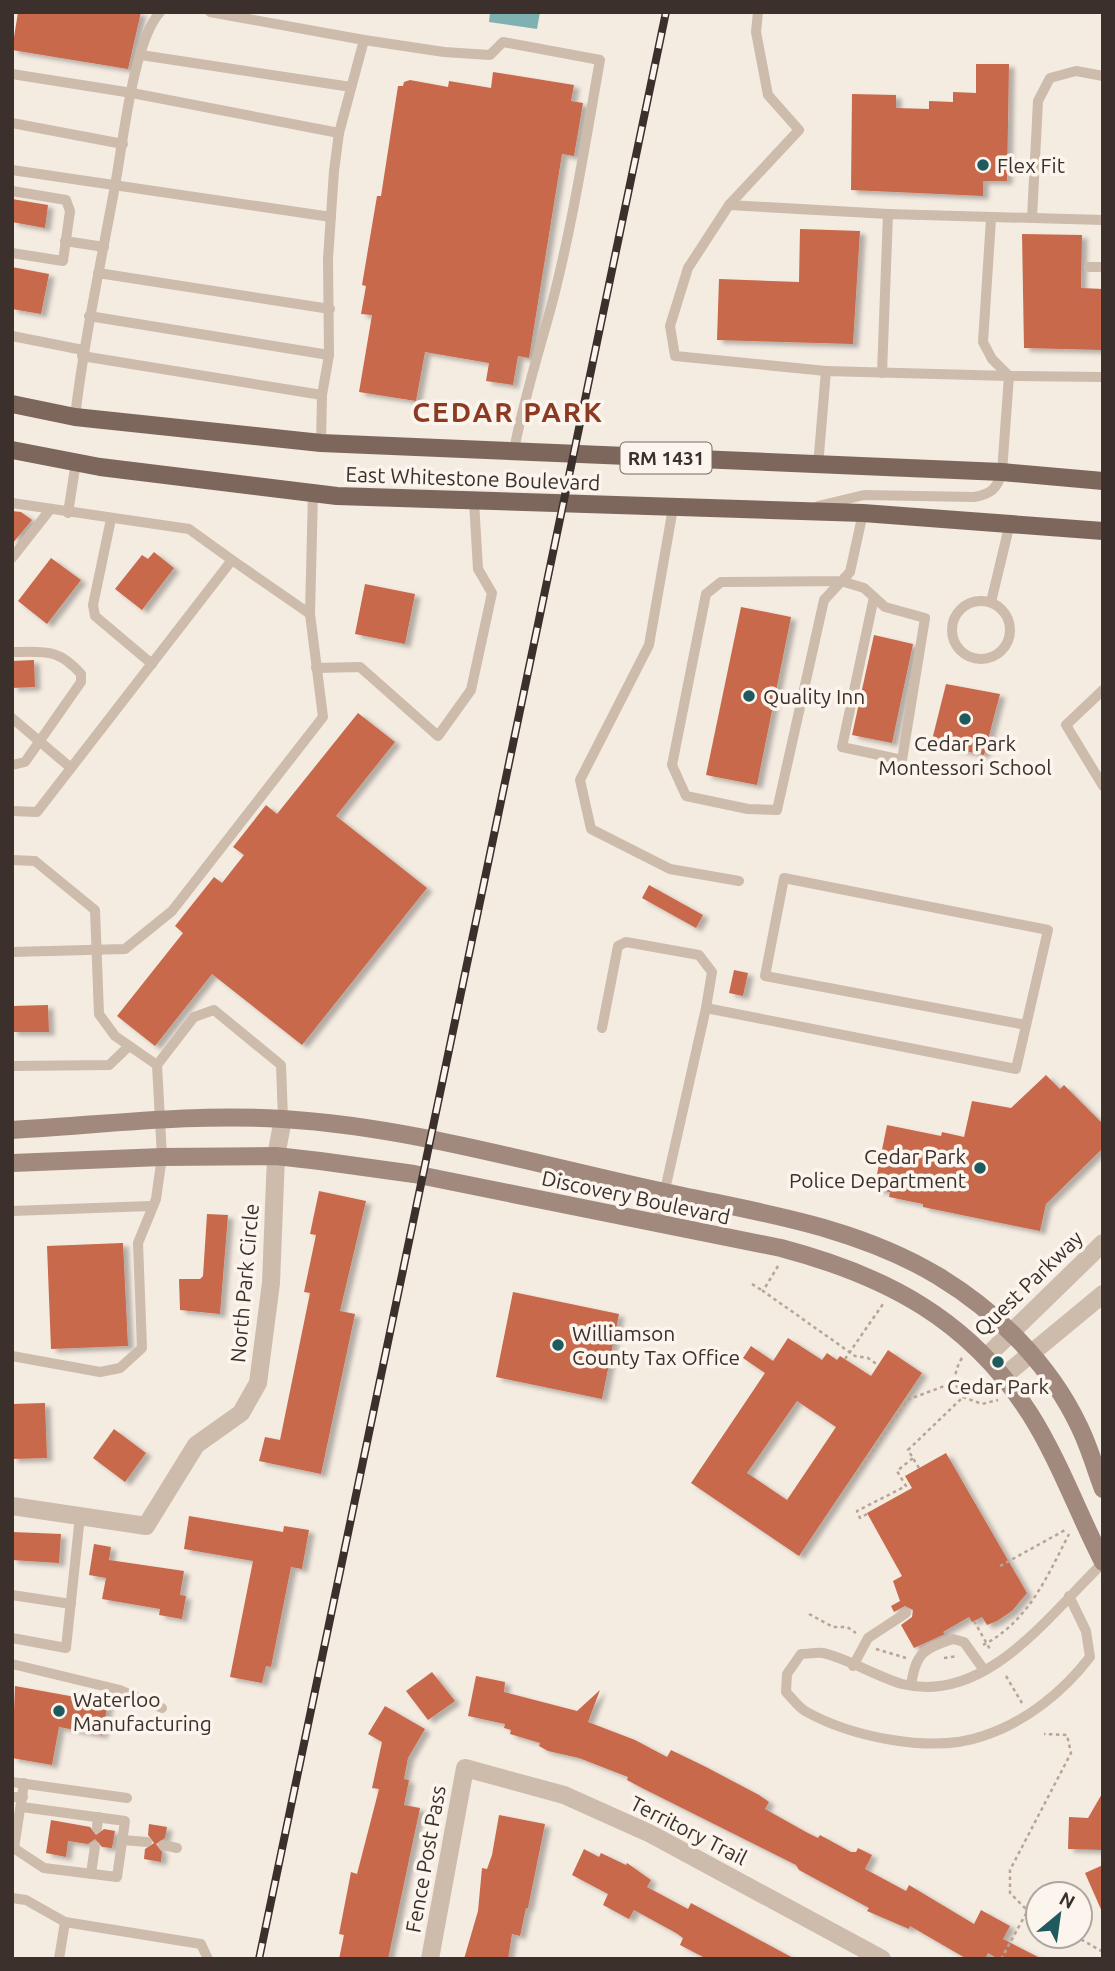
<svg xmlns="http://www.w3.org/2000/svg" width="1115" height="1971" font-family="Ubuntu,sans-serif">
	<defs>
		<filter id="shadow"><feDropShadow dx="5.5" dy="3.5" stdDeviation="2" flood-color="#0004"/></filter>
	</defs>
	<rect width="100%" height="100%" fill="#f4ebe1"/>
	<polygon fill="#7fb0b2" points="490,12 540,12 537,29 489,22"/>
	<g fill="#c8694b" fill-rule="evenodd" filter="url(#shadow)">
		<polygon points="18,12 141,12 128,69 12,50"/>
		<polygon points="976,64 1009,64 1007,181 983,181 983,196 851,190 852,94 896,95 896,108 929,109 929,101 953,102 953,92 976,93"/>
		<polygon points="493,72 574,85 571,101 583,103 574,156 562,154 529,358 518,356 513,385 486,381 489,363 425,352 416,401 359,392 372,315 361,314 366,286 362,285 377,196 381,196 398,86 403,86 404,82 410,80 448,87 449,81 491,88"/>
		<polygon points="12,199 48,205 45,228 12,222"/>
		<polygon points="800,229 860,231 853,344 717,340 719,279 799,282"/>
		<polygon points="1022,234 1082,235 1081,288 1103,289 1103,350 1024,348"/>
		<polygon points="12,267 49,274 41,314 12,309"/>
		<polygon points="12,511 21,512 32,520 12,544"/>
		<polygon points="154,552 174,568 142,610 115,589 142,555 148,559"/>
		<polygon points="51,558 81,580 47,624 18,601"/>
		<polygon points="365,584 415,594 405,644 355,634"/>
		<polygon points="741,607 791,617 757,785 706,775"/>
		<polygon points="874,635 913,644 892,743 852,735"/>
		<polygon points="34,660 35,687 12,688 12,661"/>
		<polygon points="946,684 1000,694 984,755 931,744"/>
		<polygon points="358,713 395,742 336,816 427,888 302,1045 212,974 155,1046 117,1016 183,933 175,926 214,877 222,883 244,855 233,847 266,805 277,814"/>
		<polygon points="649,885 703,915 696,928 642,898"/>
		<polygon points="734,970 748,973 743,996 729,993"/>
		<polygon points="48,1005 49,1032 12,1032 12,1006"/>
		<polygon points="1046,1075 1060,1089 1064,1085 1103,1124 1103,1148 1046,1204 1040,1231 923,1207 923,1204 889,1197 890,1192 874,1189 887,1125 941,1136 942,1132 964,1137 972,1101 1011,1108"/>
		<polygon points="319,1191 366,1201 340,1311 355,1314 321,1474 259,1461 265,1437 280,1440 310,1293 304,1292 316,1235 310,1234"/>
		<polygon points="207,1214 228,1215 220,1314 180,1310 179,1279 200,1279 203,1276"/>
		<polygon points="123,1243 128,1346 51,1349 47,1246"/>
		<polygon points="513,1292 619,1314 602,1399 496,1377"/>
		<path d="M788,1338L822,1360L827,1353L837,1360L840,1356L871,1376L888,1350L922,1373L799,1556L691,1483L765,1373L743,1358L751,1346L773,1361ZM797,1401L836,1427L787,1500L747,1473Z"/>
		<polygon points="45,1403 47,1458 12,1459 12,1404"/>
		<polygon points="114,1429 146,1453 125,1482 93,1458"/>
		<polygon points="946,1453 1027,1593 1012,1611 997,1621 987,1625 982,1617 972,1622 969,1617 943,1632 945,1634 914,1648 901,1625 912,1617 913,1610 905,1606 894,1612 891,1606 900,1601 893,1581 902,1576 867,1513 912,1488 905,1476"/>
		<polygon points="189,1516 283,1532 284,1526 309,1530 302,1569 291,1567 271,1667 266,1666 262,1683 230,1677 253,1561 184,1549"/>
		<polygon points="12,1532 61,1534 59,1563 12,1560"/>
		<polygon points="94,1544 111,1547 109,1560 184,1571 180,1595 186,1596 182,1619 159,1615 160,1609 102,1599 106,1578 89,1575"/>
		<polygon points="432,1672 455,1701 428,1720 406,1691"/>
		<polygon points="476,1676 505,1682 504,1692 577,1711 600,1690 588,1722 635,1740 667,1757 671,1750 706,1767 759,1795 769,1802 765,1809 806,1832 818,1838 820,1835 851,1852 856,1852 858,1848 872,1855 865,1869 906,1891 909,1885 974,1924 981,1910 1010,1926 1003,1939 1042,1959 998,1959 988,1953 985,1959 967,1959 910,1926 909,1929 867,1911 869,1908 799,1870 796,1865 642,1788 627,1780 628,1777 579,1758 548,1751 539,1746 540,1743 510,1734 511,1730 504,1728 505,1724 468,1716"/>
		<polygon points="15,1686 108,1703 102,1735 59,1727 52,1765 12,1758"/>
		<polygon points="385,1706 425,1729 408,1758 404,1779 409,1780 404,1805 420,1808 388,1959 339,1959 344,1935 339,1934 351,1872 357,1874 379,1789 372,1788 382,1742 368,1734"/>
		<polygon points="1103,1792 1103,1850 1068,1849 1069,1817 1088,1818"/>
		<polygon points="499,1815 545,1824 528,1908 526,1908 520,1936 512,1934 508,1959 464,1959 478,1911 482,1868 487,1869 492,1855"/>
		<polygon points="51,1820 90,1827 96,1835 104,1829 115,1831 112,1848 102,1847 95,1839 88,1844 68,1841 66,1857 46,1853"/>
		<polygon points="149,1824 167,1827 165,1838 156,1844 162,1852 161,1862 144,1859 145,1849 154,1843 148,1835"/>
		<polygon points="584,1849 599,1857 601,1853 626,1865 627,1863 651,1880 647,1887 688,1909 691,1903 795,1959 707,1959 680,1945 683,1938 676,1933 634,1910 629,1919 603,1905 608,1894 572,1875"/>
		<polygon points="1103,1865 1103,1914 1085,1873"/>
	</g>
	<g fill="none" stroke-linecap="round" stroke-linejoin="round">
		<g stroke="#b9a596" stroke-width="2.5" stroke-dasharray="3.5 3.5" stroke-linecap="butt">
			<polyline points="778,1266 763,1291 855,1356 868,1358 878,1365"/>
			<polyline points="752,1284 763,1291"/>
			<path d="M962,1358C953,1373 953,1384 963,1397L982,1404L998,1400"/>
			<polyline points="845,1359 883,1304"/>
			<polyline points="919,1468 908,1450 963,1397"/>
			<polyline points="856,1475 907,1400 955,1382"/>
			<polyline points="867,1514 860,1518 857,1511 906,1486 897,1471 913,1458"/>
			<polyline points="1000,1566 1067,1529"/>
			<polyline points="809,1614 833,1627 847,1627 856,1633"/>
			<polyline points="974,1621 991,1651"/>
			<path d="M983,1645C1028,1622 1047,1577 1069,1534"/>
			<polyline points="876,1649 906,1658"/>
			<polyline points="944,1658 958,1656"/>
			<polyline points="1006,1676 1022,1703"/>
			<polyline points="1038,1915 1025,1908 1010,1893 1010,1870 1071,1753 1067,1735 1044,1734"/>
			<polyline points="1075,1936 1103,1952"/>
			<polyline points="1001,1959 1028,1910"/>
		</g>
		<g stroke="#cdbbac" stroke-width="10">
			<polyline points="210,12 364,40 339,133 334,171 328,259 329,355 322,395 321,443"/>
			<path d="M364,40L444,52L490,55L503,42L600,60C585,144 572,229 550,311C537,358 523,403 514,450"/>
			<polyline points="141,55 351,87"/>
			<polyline points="12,74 132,93 339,133"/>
			<polyline points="12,123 123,144"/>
			<polyline points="12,170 331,217"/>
			<polyline points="12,191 66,200 70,211 63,261 12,253"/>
			<polyline points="729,205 799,130 768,95 756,32 758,12"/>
			<polyline points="1032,218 1038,101 1050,78 1076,71 1103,76"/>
			<polyline points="991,219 983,342 992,359 1009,376 1103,377"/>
			<polyline points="65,241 104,247"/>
			<polyline points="1089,267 1103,267"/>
			<polyline points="98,273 330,309"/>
			<polyline points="89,316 329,355"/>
			<polyline points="12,336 83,350"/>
			<polyline points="82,356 322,395"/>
			<polyline points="826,371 675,356 670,326 688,268 729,205 888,214"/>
			<polyline points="882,373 888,214 1103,220"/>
			<path d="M75,417C84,341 100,267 114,191C123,146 132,44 160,12"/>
			<polyline points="12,503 189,529 232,560"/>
			<path d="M818,506L864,495L974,497C991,494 997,489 1002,472L1009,376L826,371L818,466"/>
			<polyline points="673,508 649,645 580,780 591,829 670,869 739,881"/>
			<polyline points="68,513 76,462"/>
			<polyline points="863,513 850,572 824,600 777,810 748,809 686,796 672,765 706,594 721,582 841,581 864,588 885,607 925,618 902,760 842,747 874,597"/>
			<polyline points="111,519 93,605 95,616 152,664"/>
			<polyline points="12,558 49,511"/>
			<circle cx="981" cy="630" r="29"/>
			<polyline points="991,602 1010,523"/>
			<path d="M12,652C45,652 58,648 81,674V682L25,762L12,765"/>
			<polyline points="316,668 360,667 438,736 471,690 492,593 478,569 474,501"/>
			<polyline points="1103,690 1066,725 1103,786"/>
			<polyline points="12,718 71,768"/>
			<polyline points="12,811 37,812 232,560 310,614"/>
			<polyline points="12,860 35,861 95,910 99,1014 115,1036 157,1065 162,1157 156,1199 138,1243 142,1348 120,1368 100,1372 12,1356"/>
			<polyline points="12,952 125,949 172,911 323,717 310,614 313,492"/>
			<polyline points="602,1028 618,946 626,942 699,955 712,972 706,1008"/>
			<polyline points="157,1065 194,1017 214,1010 281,1065 283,1119"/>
			<polyline points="12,1066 109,1065 129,1046"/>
			<polyline points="12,1211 151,1206"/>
			<polyline points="657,1225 706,1008 1016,1069 1048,930 784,878 765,976 1026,1025"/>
			<polyline points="12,1595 71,1604"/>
			<path d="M1069,1596L1086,1631L1090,1657C1063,1692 1026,1722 983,1736C932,1754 851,1737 805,1711C798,1707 792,1698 786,1692L787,1674L801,1654C808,1654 816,1652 823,1653C844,1657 878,1677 902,1684C987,1705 1051,1612 1103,1563"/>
			<polyline points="12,1638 66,1648 80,1516"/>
			<polyline points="12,1664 120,1690 162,1708"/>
			<polyline points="853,1666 868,1638 906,1613"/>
			<path d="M911,1685C916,1654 922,1649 953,1639L964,1642L984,1670"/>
			<polyline points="12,1782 127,1798"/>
			<polyline points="12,1797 23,1797"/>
			<polyline points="97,1828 98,1817"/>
			<polyline points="122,1840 147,1842"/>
			<polyline points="163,1845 177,1848"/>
			<polyline points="12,1847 44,1868 117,1877 125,1821 22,1807"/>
			<polyline points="14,1848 24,1783"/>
			<polyline points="91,1874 95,1846"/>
			<polyline points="12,1898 26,1900 65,1922 59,1959"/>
			<polyline points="65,1922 201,1944 208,1959"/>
		</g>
		<g stroke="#cdbbac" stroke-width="18">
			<polyline points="986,1357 1103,1243"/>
			<polyline points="1004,1376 1103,1294"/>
			<polyline points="12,1506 146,1526 196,1445 241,1413 258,1383 271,1283 276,1156 283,1119"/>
			<polyline points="430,1959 465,1768 564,1795 651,1834 882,1959"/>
		</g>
		<g stroke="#a18a7d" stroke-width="18">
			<path d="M12,1130C101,1125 193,1113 283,1119C413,1127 541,1166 669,1193C761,1213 855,1226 938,1276C996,1311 1050,1364 1079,1426C1089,1446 1095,1468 1103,1489"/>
			<path d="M12,1163L162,1157L276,1156L320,1161L414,1174L781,1248C887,1276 970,1320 1030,1414C1059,1460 1078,1513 1103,1562"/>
		</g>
		<g stroke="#7d675c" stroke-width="18">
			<polyline points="12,404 75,417 321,443 1002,472 1103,481"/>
			<polyline points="12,450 100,467 337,496 863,513 1103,531"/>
		</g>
		<defs>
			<polyline id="rail" points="259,1959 666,12"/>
		</defs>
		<use href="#rail" stroke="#3b302b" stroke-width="8"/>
		<use href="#rail" stroke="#fbf5ee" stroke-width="5" stroke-dasharray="16" stroke-linecap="butt"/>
	</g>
	<g fill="#1f5a5e" stroke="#fbf5ee" stroke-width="2.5">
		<circle cx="983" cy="165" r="7"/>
		<circle cx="749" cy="696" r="7"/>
		<circle cx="965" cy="719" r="7"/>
		<circle cx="980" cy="1168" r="7"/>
		<circle cx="558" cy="1345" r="7"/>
		<circle cx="998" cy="1362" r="7"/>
		<circle cx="59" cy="1711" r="7"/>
	</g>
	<g text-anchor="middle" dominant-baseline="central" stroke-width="7" stroke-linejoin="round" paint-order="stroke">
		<rect fill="#fbf5ee" stroke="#756b66" stroke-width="2" x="620.5" y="442.5" width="91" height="31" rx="5"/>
		<g font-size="19" font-weight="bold" fill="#3b302b">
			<text x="666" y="458">RM 1431</text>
		</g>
		<g font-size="21" fill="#3b302b" stroke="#fbf5ee" text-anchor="start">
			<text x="997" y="165">Flex Fit</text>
			<text x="763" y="696">Quality Inn</text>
			<text x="965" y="743" text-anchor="middle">Cedar Park<tspan x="965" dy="24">Montessori School</tspan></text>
			<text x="966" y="1156" text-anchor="end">Cedar Park<tspan x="966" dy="24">Police Department</tspan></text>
			<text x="572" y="1333">Williamson<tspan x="572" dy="24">County Tax Office</tspan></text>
			<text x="998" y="1386" text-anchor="middle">Cedar Park</text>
			<text x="73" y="1699">Waterloo<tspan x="73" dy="24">Manufacturing</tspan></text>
		</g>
		<g font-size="21" fill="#3b302b" stroke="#fbf5ee">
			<text transform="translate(473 478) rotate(2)">East Whitestone Boulevard</text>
			<text transform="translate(636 1197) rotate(12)">Discovery Boulevard</text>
			<text transform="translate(244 1283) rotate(-85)">North Park Circle</text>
			<text transform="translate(1028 1283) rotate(-44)">Quest Parkway</text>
			<text transform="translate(689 1830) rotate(27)">Territory Trail</text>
			<text transform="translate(425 1859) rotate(-80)">Fence Post Pass</text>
		</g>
		<g font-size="28" font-weight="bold" letter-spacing="2" fill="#8c3b22" stroke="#fbf5ee">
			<text x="508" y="411">CEDAR PARK</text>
		</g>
	</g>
	<rect width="1115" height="1971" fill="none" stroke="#3b302b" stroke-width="28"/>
	<g transform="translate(1059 1915) rotate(29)"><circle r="33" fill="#fbf5ee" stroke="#aea6a0" stroke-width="2"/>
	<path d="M0-5L12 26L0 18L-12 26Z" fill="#1f5a5e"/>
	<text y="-10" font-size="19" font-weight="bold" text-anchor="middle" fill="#3b302b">N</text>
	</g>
</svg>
